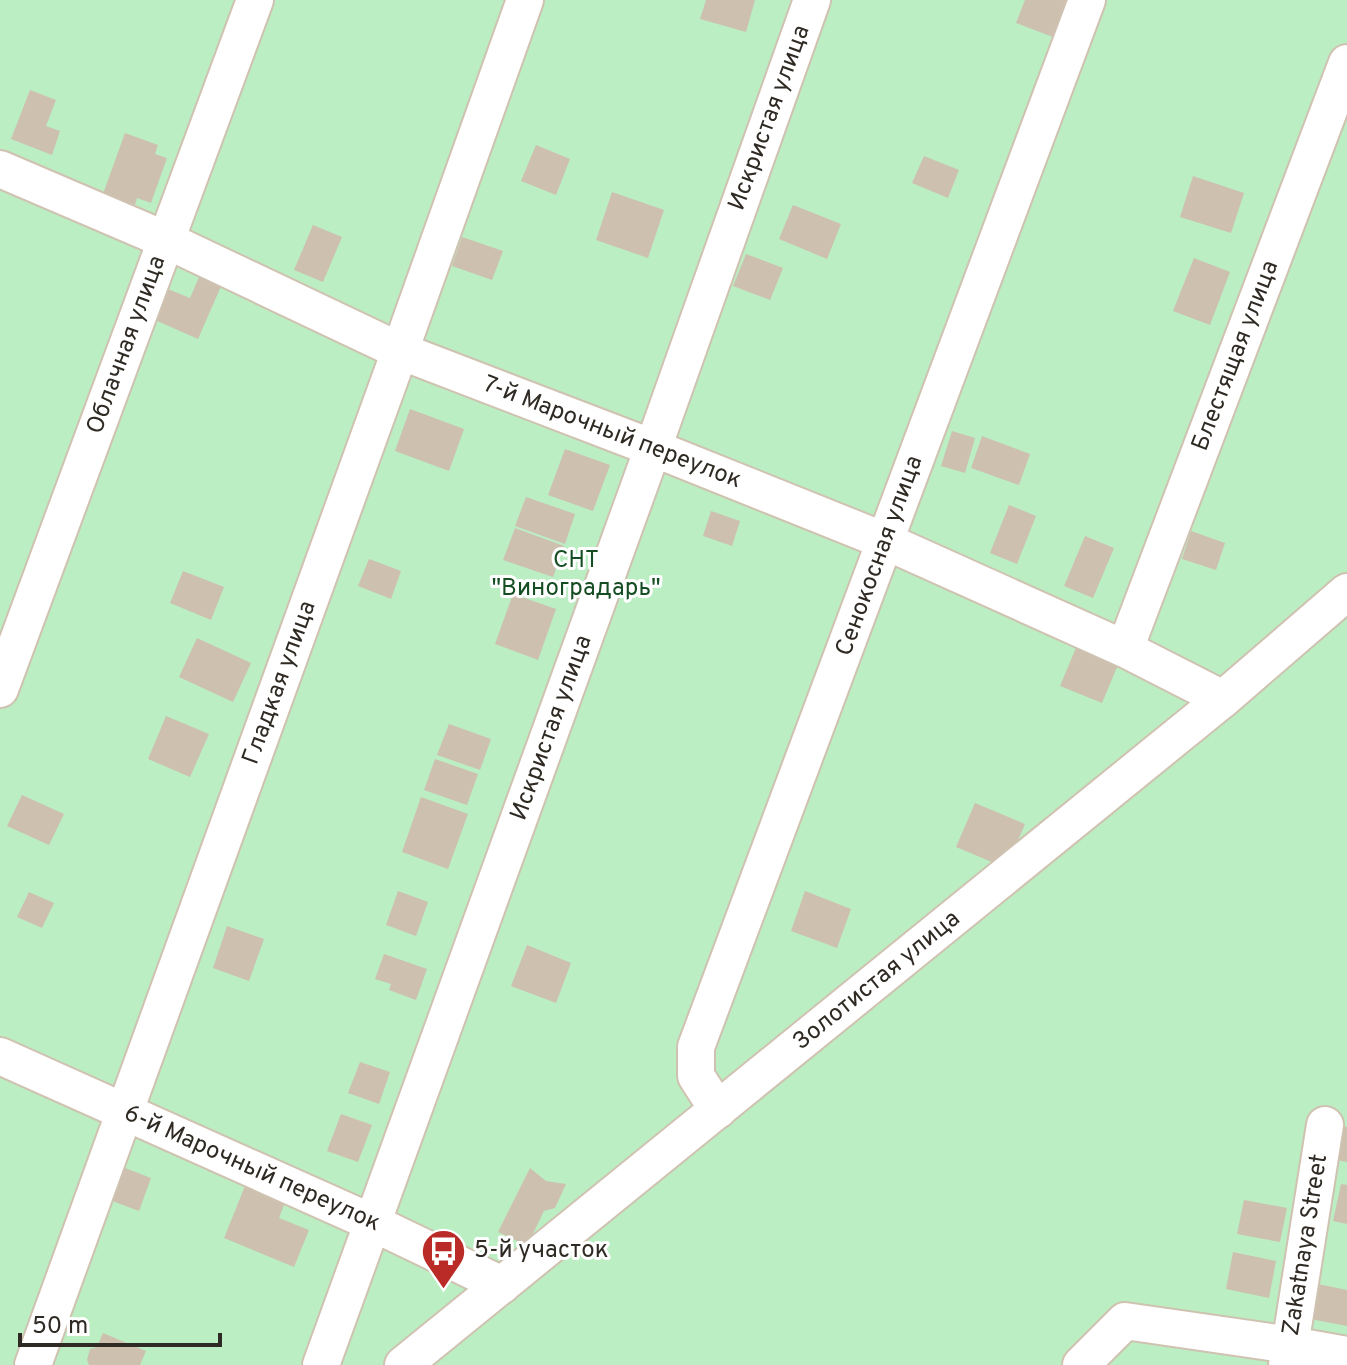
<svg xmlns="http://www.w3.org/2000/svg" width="1347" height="1365" font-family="Overpass,sans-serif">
	<rect width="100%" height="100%" fill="#f8ebda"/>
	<rect fill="#bceec3" x="0" y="0" width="1347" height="1365"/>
	<g fill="#cdc0af">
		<polygon points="706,0 755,0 746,32 700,19"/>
		<polygon points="1025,0 1066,0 1053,37 1016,23"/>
		<polygon points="30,90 56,100 46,126 60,131 52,155 11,139"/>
		<polygon points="125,133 158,145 155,154 167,158 151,203 137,198 135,205 103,194"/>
		<polygon points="536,145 570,159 556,195 521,181"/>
		<polygon points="924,156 959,170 948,198 912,183"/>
		<polygon points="1193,176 1244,193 1231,233 1180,217"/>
		<polygon points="612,192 664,210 648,258 596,240"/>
		<polygon points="793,205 841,224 827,259 779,239"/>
		<polygon points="313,225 342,237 323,282 294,270"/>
		<polygon points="462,237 503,251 492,280 452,266"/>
		<polygon points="746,254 783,268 770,300 733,286"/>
		<polygon points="1194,258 1230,272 1210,325 1173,311"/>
		<polygon points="200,275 222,284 198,339 155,320 168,289 190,298"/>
		<polygon points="410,409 464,429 449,471 395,451"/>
		<polygon points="952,431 975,438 965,473 941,466"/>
		<polygon points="982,436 1030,454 1019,485 971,468"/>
		<polygon points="565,449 610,465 593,511 548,495"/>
		<polygon points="526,497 575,514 565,544 515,526"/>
		<polygon points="1009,505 1036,516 1017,564 990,553"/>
		<polygon points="711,511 740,521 732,546 703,536"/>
		<polygon points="515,528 564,546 553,577 503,560"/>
		<polygon points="1191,531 1225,543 1216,570 1182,559"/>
		<polygon points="1085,536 1114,548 1093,598 1064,586"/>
		<polygon points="369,559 401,571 391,599 358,586"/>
		<polygon points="183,571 224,587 211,620 170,603"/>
		<polygon points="513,594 556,609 538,660 495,644"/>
		<polygon points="197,638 251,663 233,702 179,677"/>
		<polygon points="1078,643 1120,660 1102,703 1060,686"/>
		<polygon points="166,716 209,734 190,777 148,759"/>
		<polygon points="449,724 491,739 480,770 437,755"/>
		<polygon points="435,759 478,774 467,805 424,790"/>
		<polygon points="22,795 64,814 49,845 7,826"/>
		<polygon points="421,797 468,814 448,869 402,852"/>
		<polygon points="975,803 1025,824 1006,868 956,847"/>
		<polygon points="398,891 428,902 416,936 386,925"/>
		<polygon points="805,891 851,909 837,948 791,931"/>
		<polygon points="29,892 54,903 42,928 17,917"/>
		<polygon points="227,926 264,939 249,981 213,968"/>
		<polygon points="527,945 571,963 556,1003 511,986"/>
		<polygon points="384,954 427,969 416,1000 389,990 391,984 375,979"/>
		<polygon points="360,1062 390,1072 379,1104 348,1093"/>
		<polygon points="341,1114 372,1125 358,1162 327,1151"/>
		<polygon points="1342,1126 1347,1127 1347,1162 1336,1160"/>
		<polygon points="125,1168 151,1178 139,1211 112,1201"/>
		<polygon points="530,1168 546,1181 566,1184 555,1208 544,1211 527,1246 498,1232"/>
		<polygon points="247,1181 287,1197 279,1218 309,1230 294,1267 224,1238"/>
		<polygon points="1341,1184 1347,1185 1347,1224 1333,1221"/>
		<polygon points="1244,1200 1287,1208 1280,1242 1237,1234"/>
		<polygon points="1233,1252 1276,1261 1269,1298 1226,1289"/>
		<polygon points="1318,1284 1347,1290 1347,1326 1310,1319"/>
		<polygon points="103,1333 146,1351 140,1365 89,1365 87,1360 90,1349 97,1347"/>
	</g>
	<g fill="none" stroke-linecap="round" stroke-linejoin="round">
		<defs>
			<g id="minor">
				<polyline points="0,169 166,240 400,351 653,448 885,541 1125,649 1223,699"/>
				<polyline points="1125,649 1347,63"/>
				<polyline points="0,689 255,0"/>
				<polyline points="0,1056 373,1223 502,1285"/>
				<polyline points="718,1110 696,1076 696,1047 1087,0"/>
				<polyline points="33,1365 400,351 525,0"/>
				<polyline points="321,1365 653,448 812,0"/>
				<polyline points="403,1365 1223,699 1347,592"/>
				<polyline points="1081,1365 1125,1321 1291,1345 1347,1355"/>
				<polyline points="1287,1365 1325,1125"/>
			</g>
		</defs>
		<use href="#minor" stroke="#cfc2b1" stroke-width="40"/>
		<use href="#minor" stroke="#fff" stroke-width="36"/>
	</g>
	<defs>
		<symbol id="bus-pin" viewBox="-11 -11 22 30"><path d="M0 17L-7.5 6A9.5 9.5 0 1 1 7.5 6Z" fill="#ba2b28" stroke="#fff"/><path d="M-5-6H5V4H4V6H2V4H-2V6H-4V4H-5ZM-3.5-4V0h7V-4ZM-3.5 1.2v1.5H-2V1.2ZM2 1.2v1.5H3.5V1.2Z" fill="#fff"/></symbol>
	</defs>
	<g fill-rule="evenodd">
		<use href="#bus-pin" x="418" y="1226" width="51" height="69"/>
	</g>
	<g text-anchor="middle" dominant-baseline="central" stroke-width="6" stroke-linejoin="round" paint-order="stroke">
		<g font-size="24" fill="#2f2a23" stroke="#fff">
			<text transform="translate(770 118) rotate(-70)">Искристая улица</text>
			<text transform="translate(127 345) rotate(-70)">Облачная улица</text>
			<text transform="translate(1236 356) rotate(-69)">Блестящая улица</text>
			<text transform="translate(612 433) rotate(21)">7-й Марочный переулок</text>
			<text transform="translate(880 556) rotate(-70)">Сенокосная улица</text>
			<text transform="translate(280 683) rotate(-70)">Гладкая улица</text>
			<text transform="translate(552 728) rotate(-70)">Искристая улица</text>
			<text transform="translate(877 981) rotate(-39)">Золотистая улица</text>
			<text transform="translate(252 1169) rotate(24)">6-й Марочный переулок</text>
			<text transform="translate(1306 1245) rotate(-81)">Zakatnaya Street</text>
		</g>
		<g font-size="24" fill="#154e23" stroke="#fff">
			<text x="576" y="561">СНТ<tspan x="576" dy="28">"Виноградарь"</tspan></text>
		</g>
		<g font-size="24" fill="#2f2a23" stroke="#fff" text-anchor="start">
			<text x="474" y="1251">5-й участок</text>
		</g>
	</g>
	<path d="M20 1333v12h200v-12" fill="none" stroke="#2f2a23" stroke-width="4"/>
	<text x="32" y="1333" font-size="24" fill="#2f2a23" stroke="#ffffff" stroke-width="6" paint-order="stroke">50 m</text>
</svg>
